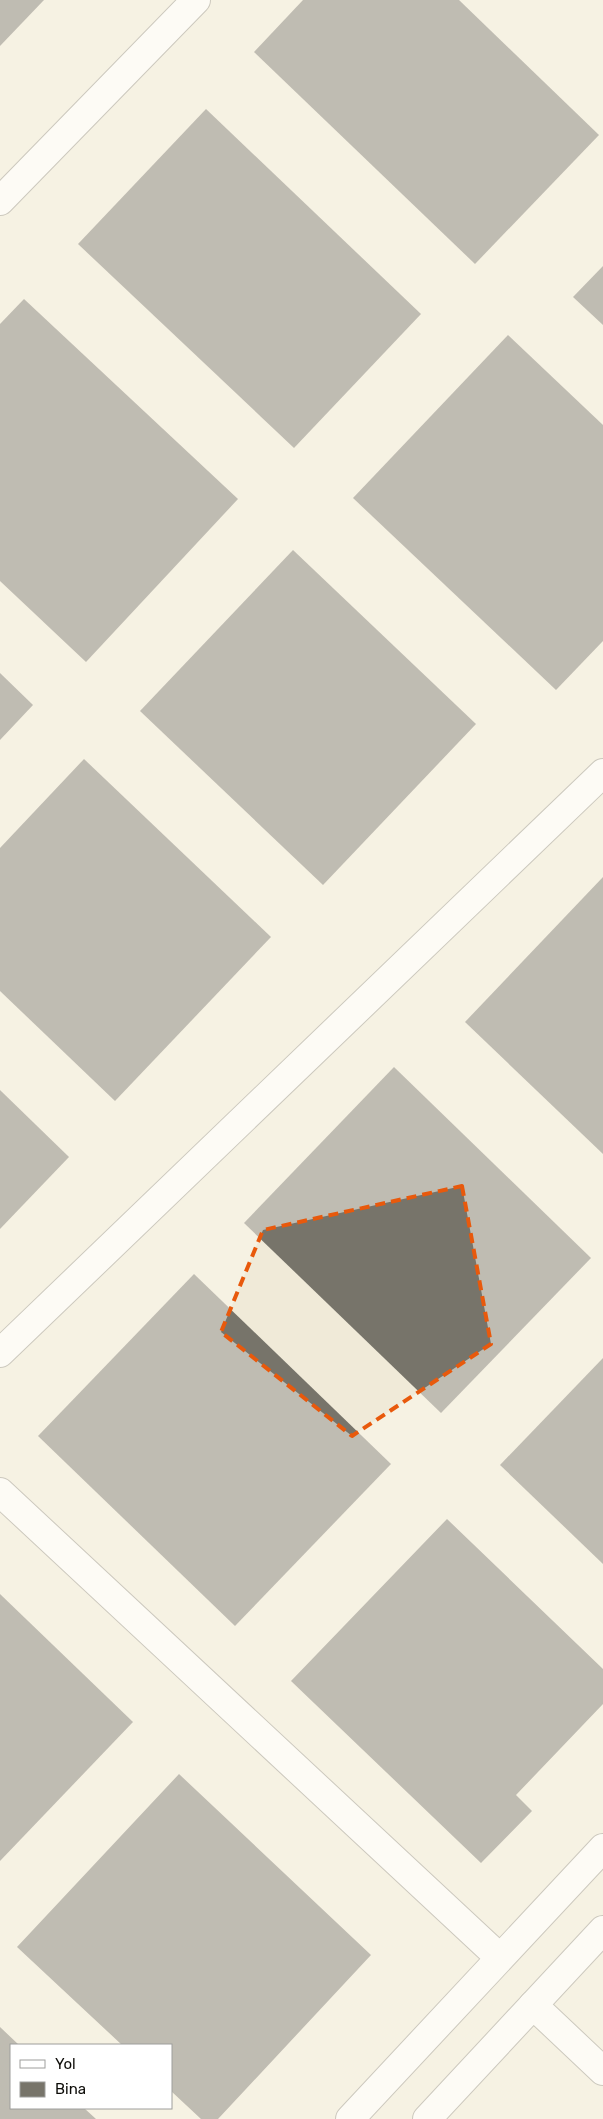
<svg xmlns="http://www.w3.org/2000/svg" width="603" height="2119" font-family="Rubik,sans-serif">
	<rect width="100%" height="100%" fill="#fcf8ec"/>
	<path fill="#f0ead8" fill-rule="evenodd" d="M0,0H603V2119H0ZM11,2045H171V2108H11Z"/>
	<g fill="#77746a">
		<polygon points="0,0 44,0 0,46"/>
		<polygon points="303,0 459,0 599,135 475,264 254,52"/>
		<polygon points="206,109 421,314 294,448 78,244"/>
		<polygon points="603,266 603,325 573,297"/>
		<polygon points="24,299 238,499 86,662 0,581 0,324"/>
		<polygon points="508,335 603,425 603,641 556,690 353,498"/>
		<polygon points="293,550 476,724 323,885 140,711"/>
		<polygon points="0,673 33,705 0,740"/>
		<polygon points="84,759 271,937 115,1101 0,991 0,848"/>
		<polygon points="603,877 603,1154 465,1022"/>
		<polygon points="394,1067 591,1258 441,1413 244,1223"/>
		<polygon points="0,1090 69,1157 0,1229"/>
		<polygon points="194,1274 391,1464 235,1626 38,1436"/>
		<polygon points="603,1358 603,1564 500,1465"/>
		<polygon points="447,1519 603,1669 603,1704 516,1795 532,1811 481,1863 291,1681"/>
		<polygon points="0,1594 133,1722 0,1861"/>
		<polygon points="179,1774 371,1955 218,2119 201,2119 171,2091 171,2045 122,2045 17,1947"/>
		<polygon points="0,2027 19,2045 11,2045 11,2108 84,2108 96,2119 0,2119"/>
	</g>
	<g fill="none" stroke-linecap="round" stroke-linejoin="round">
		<defs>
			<g id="minor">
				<polyline points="0,201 196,0"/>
				<polyline points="0,1353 603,773"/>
				<polyline points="0,1492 499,1957"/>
				<polyline points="533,2005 603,2071"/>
				<polyline points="350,2119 603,1848"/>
				<polyline points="427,2119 603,1930"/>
			</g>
		</defs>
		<use href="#minor" stroke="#939085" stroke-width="30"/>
		<use href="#minor" stroke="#fff" stroke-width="28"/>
	</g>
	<path d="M0 0H603V2119H0ZM462,1186L491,1344L352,1436L221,1332L263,1230Z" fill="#fcf8ec" fill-opacity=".55" fill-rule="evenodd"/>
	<path fill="none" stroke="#e8590c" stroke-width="4" stroke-dasharray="10 6" stroke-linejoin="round" d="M462,1186L491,1344L352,1436L221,1332L263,1230Z"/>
	<rect x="10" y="2044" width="162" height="65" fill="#ffffff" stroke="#9e9e9c"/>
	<rect x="20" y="2060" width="25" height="8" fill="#ffffff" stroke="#9e9e9c"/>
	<text x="55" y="2069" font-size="15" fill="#0d0c08">Yol</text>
	<rect x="20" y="2082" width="25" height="15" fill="#77746a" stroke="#9e9e9c"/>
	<text x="55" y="2094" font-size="15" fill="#0d0c08">Bina</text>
</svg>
